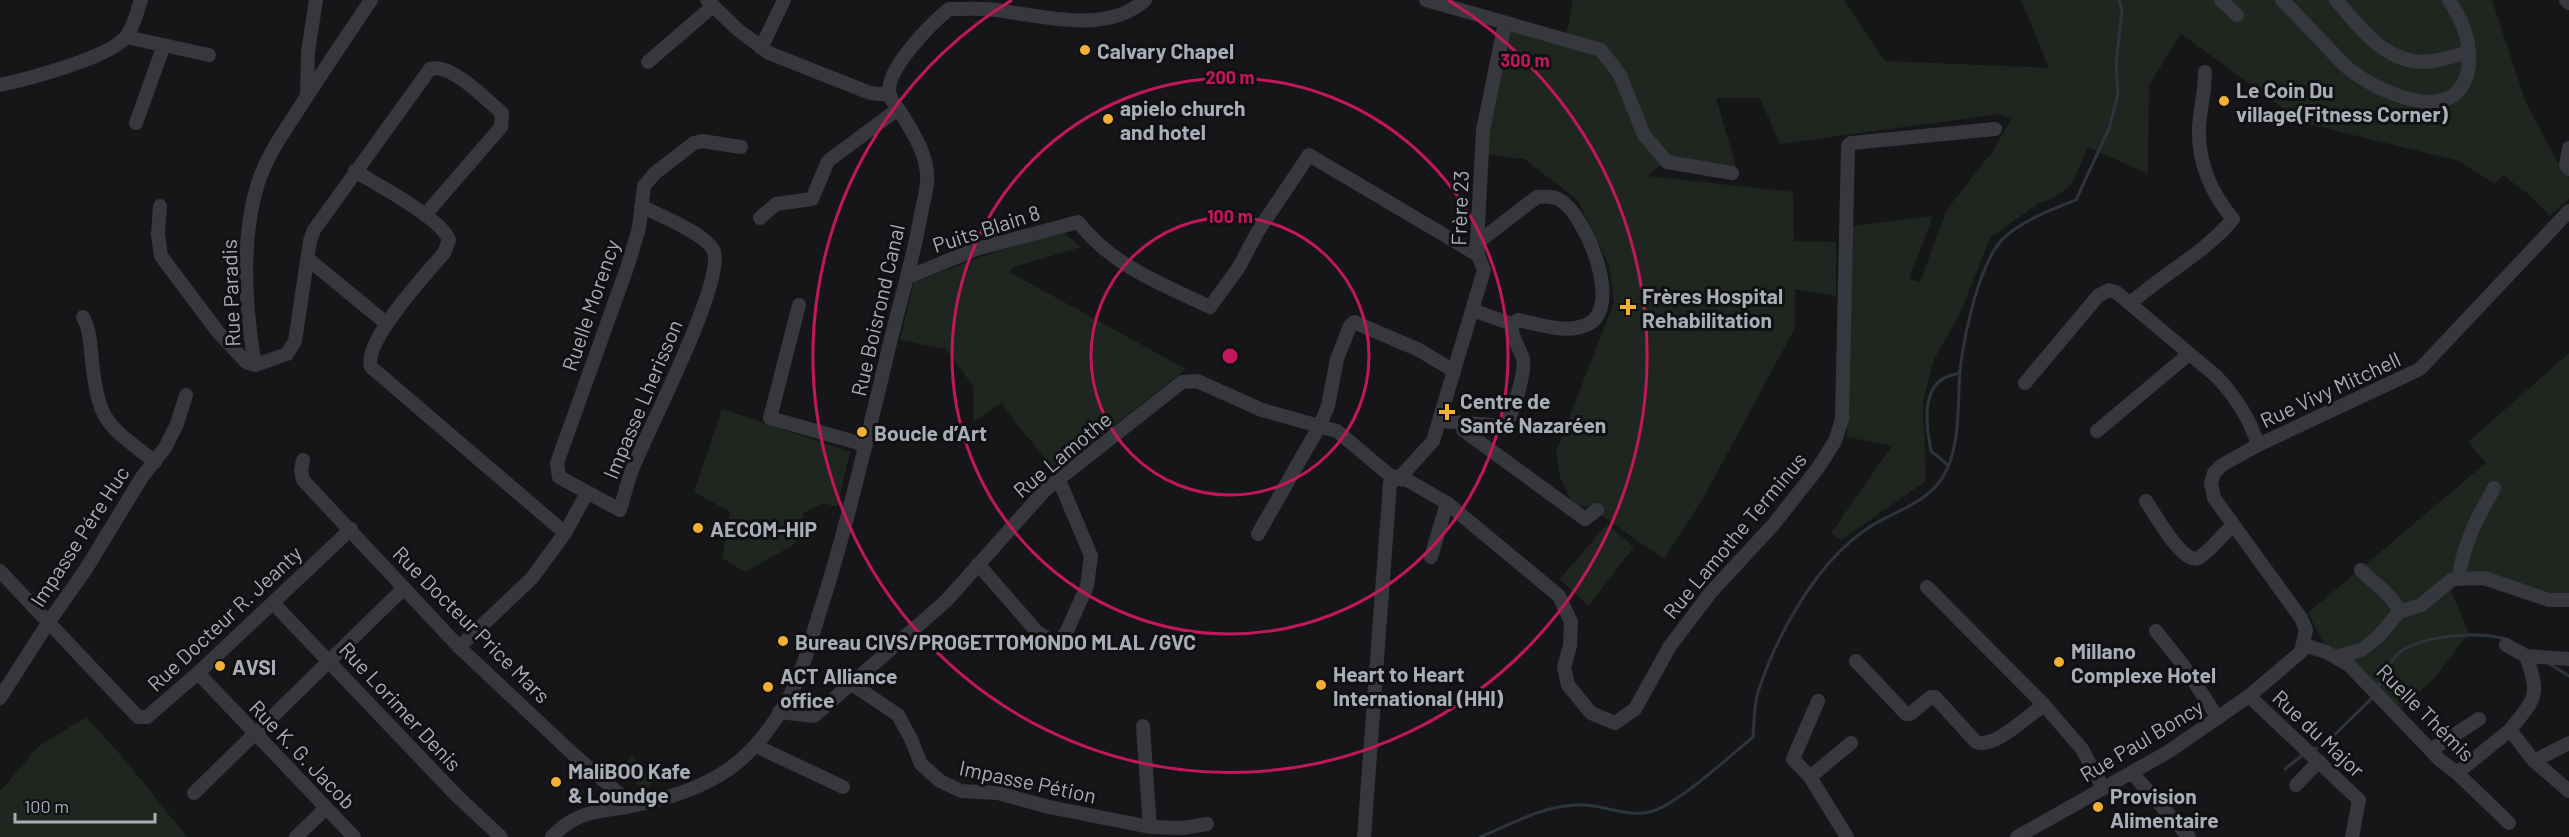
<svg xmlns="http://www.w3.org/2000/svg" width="2569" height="837" font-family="Barlow,sans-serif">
	<rect width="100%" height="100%" fill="#161618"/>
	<g fill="#1e261f">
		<polygon points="1573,0 1844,0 1885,61 2049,68 2021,0 2492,0 2526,103 2558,163 2569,177 2569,199 2550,216 2528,194 2503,175 2495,184 2459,161 2304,123 2181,34 2149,85 2148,174 2088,147 2071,185 2052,199 2039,203 1990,238 1959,316 1934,359 1923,402 1926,481 1841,540 1831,533 1892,446 1847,437 1848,267 1852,226 1933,216 1909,279 1920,282 1947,209 1993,151 2012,118 1999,114 1780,144 1760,98 1716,98 1736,166 1667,158 1648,176 1793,192 1794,241 1836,242 1836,296 1795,289 1795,328 1705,495 1664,559 1591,508 1573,505 1560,477 1556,452 1614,302 1609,266 1578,200 1524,159 1485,154 1508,26 1566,38"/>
		<polygon points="1063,232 1081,247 1014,267 1009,272 1186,369 1055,472 1001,403 974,422 973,386 946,349 900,340 914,282 997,251"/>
		<polygon points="2569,353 2569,596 2564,597 2493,576 2449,587 2469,633 2435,678 2400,710 2326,648 2308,613 2486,463 2468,442"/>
		<polygon points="722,409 850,452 837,507 823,503 804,513 795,544 745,572 722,558 730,512 694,492"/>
		<polygon points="1607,524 1634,547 1588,606 1560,579"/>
		<polygon points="86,717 126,761 187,837 0,837 0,791 39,746"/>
		<polygon points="632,756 657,778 645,790 619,770"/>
	</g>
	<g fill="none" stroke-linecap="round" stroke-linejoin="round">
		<g stroke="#2c353c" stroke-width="3">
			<path d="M1948,465L1931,451C1927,430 1921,395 1941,380C1945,376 1954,375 1959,373"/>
			<polyline points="2548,663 2569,676"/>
			<path d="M2377,689C2383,679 2388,664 2396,656C2414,635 2484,630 2508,640"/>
			<polyline points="2313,749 2322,747 2373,697"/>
			<polyline points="2285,769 2304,754"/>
			<path d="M1480,837C1510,825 1542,806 1576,805C1601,803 1628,819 1653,811C1679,803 1730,756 1753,737C1754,723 1754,706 1758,692C1777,634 1816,563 1868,528C1889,514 1920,505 1937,485C1958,461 1958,419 1959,389C1959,353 1978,258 2007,235C2027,219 2052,209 2076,200L2110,126L2118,94L2116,64L2122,10L2119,0"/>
		</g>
		<g stroke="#37383d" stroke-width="14">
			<path d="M371,0C347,36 323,71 300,107C284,132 267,155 258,183C240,241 245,307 255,365L287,354L295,341L310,241L314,230L430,69C452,63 485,99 502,113L501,127L425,215"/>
			<polyline points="707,0 737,29 769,53 870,93 890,95"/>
			<polyline points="1426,0 1601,50 1620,75 1644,135 1667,162 1732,173"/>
			<polyline points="2221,0 2237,15"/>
			<path d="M2282,0C2298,16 2314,33 2330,50C2337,57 2344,66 2353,72C2373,87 2413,106 2439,101C2473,94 2473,55 2464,29C2461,19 2454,9 2449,0"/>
			<path d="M2336,0C2361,29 2389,68 2433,61C2445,59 2458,55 2469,52"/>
			<polyline points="2566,0 2569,3"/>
			<polyline points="126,37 209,55"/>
			<polyline points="761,48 784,0"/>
			<polyline points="648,62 713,6"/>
			<path d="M0,85C28,79 107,58 125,38C133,29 137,12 141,0"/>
			<polyline points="307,95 308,52 316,0"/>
			<polyline points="136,123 164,45"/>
			<polyline points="2569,148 2566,165 2569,169"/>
			<path d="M355,171C376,184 441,218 449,240L444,253C426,274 363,341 371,367L565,533"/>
			<polyline points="160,206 158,234 161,256 218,332 246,362 255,365"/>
			<path d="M641,206C658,215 708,234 714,252C724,284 647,431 632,470C627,483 624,497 620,510L559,477L557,463L628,265L639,228L644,186L655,173L694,143L702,141L741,147"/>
			<polyline points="760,218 776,204 812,199 828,161 898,109"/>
			<polyline points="308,259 386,323"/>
			<path d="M908,277L976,249L1078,222C1114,267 1160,283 1210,307L1239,267L1258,231L1309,155L1478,255"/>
			<path d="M2131,303C2164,273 2205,253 2233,219C2211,193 2198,163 2199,128C2200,109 2205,92 2205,72"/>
			<polyline points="799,305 770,418 866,445"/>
			<polyline points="1472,310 1512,324"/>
			<path d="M83,317C91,332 90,345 92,361C99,424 107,424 155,462"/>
			<path d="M2025,383L2098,296L2109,290L2116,292L2216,376C2236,397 2250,419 2258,445"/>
			<path d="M1440,421L1504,426C1512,419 1526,370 1523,359C1520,348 1510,336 1512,324L1518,320C1539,324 1566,334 1586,325C1625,310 1586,215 1560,200C1553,196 1545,196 1537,197L1477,243"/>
			<polyline points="1463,424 1463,430 1585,519 1597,510"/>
			<polyline points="2097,431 2189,354"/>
			<polyline points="303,460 301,470 303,480 459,647 573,754 632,805"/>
			<polyline points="1393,478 1402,475 1433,441 1484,270 1478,255 1477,243 1483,130 1505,23"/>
			<path d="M2146,501C2154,513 2183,565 2198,558C2210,552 2222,535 2233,525"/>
			<polyline points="1258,534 1320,425 1328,406 1337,359 1350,326 1354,322 1419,350 1454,371"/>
			<polyline points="1431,557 1447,503"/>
			<polyline points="978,564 1037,632 1056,644 1066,633 1087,586 1091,556 1059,480"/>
			<path d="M2361,570C2374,584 2393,594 2399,612"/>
			<polyline points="0,571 138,717 147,717 198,673 351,529"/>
			<path d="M2459,579C2462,545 2478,517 2494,488"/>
			<polyline points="1927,587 2044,705 2082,749 2103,788"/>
			<polyline points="273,603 456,795 501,837"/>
			<polyline points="2156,631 2183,665 2218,718"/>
			<polyline points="2304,645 2326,652 2349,665 2440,760 2457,773 2509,823"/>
			<path d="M2506,645L2526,656C2541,697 2535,698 2510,730L2534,761L2569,791"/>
			<polyline points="459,647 532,578 565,533 587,493"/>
			<polyline points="2526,656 2569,659"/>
			<polyline points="2336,657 2361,650 2377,638 2399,612 2421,605 2453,579 2484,578 2549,600 2569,600"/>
			<path d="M1856,661L1906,714H1910L1931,697H1935L1976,742C1995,749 2027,716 2044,705"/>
			<polyline points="198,673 354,837"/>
			<polyline points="852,684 898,715 911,739 921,764 940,781 961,791 998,793 1049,807 1150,827 1183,828 1207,824"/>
			<polyline points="2249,696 2359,800 2352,837"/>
			<polyline points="0,698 48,623 86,569 142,477 165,448 177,424 186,395"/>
			<polyline points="1818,701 1793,759 1810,777 1847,837"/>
			<polyline points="779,712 814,716 946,601 1045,490 1182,382 1197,381 1262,410 1337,431 1393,478 1407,480 1447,503 1559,596 1571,622 1570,646 1564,667 1568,685 1591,713 1615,723 1635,709 1670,646 1711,592 1773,525 1818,468 1835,441 1842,419 1848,146 1851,143 1995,129"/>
			<polyline points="1143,726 1150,827"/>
			<polyline points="756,746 843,787"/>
			<polyline points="2431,750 2479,719"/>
			<polyline points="2534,761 2569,743"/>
			<polyline points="2132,773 2189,837"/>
			<polyline points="2457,773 2510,730"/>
			<polyline points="1810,777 1851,743"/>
			<polyline points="2296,785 2319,761"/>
			<polyline points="194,793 404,588"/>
			<polyline points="296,837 326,808"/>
			<path d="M552,837C575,811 599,812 631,806C713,789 756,764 794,687C805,664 811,639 819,614C846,531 865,446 886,360C896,315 910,271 919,225C921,212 925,198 927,184C929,157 915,136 901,113C898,108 892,102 890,96C882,72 932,23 949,9C964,9 981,8 996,10C1043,16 1106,35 1145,0"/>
			<polyline points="1364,837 1390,483 1393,478"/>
			<polyline points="2017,837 2168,752 2249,696 2301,652 2306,630 2301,618 2214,498 2211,483 2214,473 2222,465 2258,445 2420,369 2569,211"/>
		</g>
	</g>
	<g fill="none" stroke="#c2185b" stroke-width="3">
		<circle cx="1230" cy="356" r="139"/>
		<circle cx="1230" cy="356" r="278"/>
		<path d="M1448 0A417 417 0 1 1 1012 0"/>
	</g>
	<g fill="#f2b134" stroke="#111113" stroke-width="2">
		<circle cx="1085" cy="50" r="6"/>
		<circle cx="2224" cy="101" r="6"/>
		<circle cx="1108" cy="119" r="6"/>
		<path d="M1625 298h6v6h6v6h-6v6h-6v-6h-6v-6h6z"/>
		<path d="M1444 403h6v6h6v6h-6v6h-6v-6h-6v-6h6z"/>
		<circle cx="862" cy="432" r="6"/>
		<circle cx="698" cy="528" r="6"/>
		<circle cx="783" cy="641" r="6"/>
		<circle cx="2059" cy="662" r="6"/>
		<circle cx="220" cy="666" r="6"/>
		<circle cx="1321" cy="685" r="6"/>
		<circle cx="768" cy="687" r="6"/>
		<circle cx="556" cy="782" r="6"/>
		<circle cx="2098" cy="807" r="6"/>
	</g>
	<g text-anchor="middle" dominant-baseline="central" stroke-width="6" stroke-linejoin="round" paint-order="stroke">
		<g font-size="21" font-weight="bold" fill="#a8adb8" stroke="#111113" text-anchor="start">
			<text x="1097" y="50">Calvary Chapel</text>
			<text x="2236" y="89">Le Coin Du<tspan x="2236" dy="24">village(Fitness Corner)</tspan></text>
			<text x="1120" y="107">apielo church<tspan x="1120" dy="24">and hotel</tspan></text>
			<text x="1642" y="295">Frères Hospital<tspan x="1642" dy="24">Rehabilitation</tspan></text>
			<text x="1460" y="400">Centre de<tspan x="1460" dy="24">Santé Nazaréen</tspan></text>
			<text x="874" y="432">Boucle d’Art</text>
			<text x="710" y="528">AECOM-HIP</text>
			<text x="795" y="641">Bureau CIVS/PROGETTOMONDO MLAL /GVC</text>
			<text x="2071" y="650">Millano<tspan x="2071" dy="24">Complexe Hotel</tspan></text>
			<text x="232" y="666">AVSI</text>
			<text x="1333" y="673">Heart to Heart<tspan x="1333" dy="24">International (HHI)</tspan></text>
			<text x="780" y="675">ACT Alliance<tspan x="780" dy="24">office</tspan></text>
			<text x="568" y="770">MaliBOO Kafe<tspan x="568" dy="24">&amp; Loundge</tspan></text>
			<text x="2110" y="795">Provision<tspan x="2110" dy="24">Alimentaire</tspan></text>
		</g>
		<g font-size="21" fill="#a8adb8" stroke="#111113">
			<text transform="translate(1459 208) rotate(-88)">Frère 23</text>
			<text transform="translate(986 228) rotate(-18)">Puits Blain 8</text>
			<text transform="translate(230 293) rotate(-92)">Rue Paradis</text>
			<text transform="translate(590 305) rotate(-71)">Ruelle Morency</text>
			<text transform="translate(877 310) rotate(-77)">Rue Boisrond Canal</text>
			<text transform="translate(2330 389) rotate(-25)">Rue Vivy Mitchell</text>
			<text transform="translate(642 399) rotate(-67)">Impasse Lherisson</text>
			<text transform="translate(1062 454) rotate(-40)">Rue Lamothe</text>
			<text transform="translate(1734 535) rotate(-50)">Rue Lamothe Terminus</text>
			<text transform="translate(79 536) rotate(-57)">Impasse Pére Huc</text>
			<text transform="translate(224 618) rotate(-43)">Rue Docteur R. Jeanty</text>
			<text transform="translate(472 624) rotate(45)">Rue Docteur Price Mars</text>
			<text transform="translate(401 706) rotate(47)">Rue Lorimer Denis</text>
			<text transform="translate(2426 712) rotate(45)">Ruelle Thémis</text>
			<text transform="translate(2319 733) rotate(43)">Rue du Major</text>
			<text transform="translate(2141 740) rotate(-31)">Rue Paul Boncy</text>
			<text transform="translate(303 754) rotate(46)">Rue K. G. Jacob</text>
			<text transform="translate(1028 781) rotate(12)">Impasse Pétion</text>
		</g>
	</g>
	<circle cx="1230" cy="356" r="9" fill="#c2185b" stroke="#111113" stroke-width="3"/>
	<g font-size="18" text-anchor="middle" font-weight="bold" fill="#c2185b" stroke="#111113" stroke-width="6" stroke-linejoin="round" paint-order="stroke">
		<text x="1525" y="67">300 m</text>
		<text x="1230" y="84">200 m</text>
		<text x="1230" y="223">100 m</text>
	</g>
	<path d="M15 813v9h140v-9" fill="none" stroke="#a8adb8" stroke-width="3"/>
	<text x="24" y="813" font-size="18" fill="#a8adb8" stroke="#111113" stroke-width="4.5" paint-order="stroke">100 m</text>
</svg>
